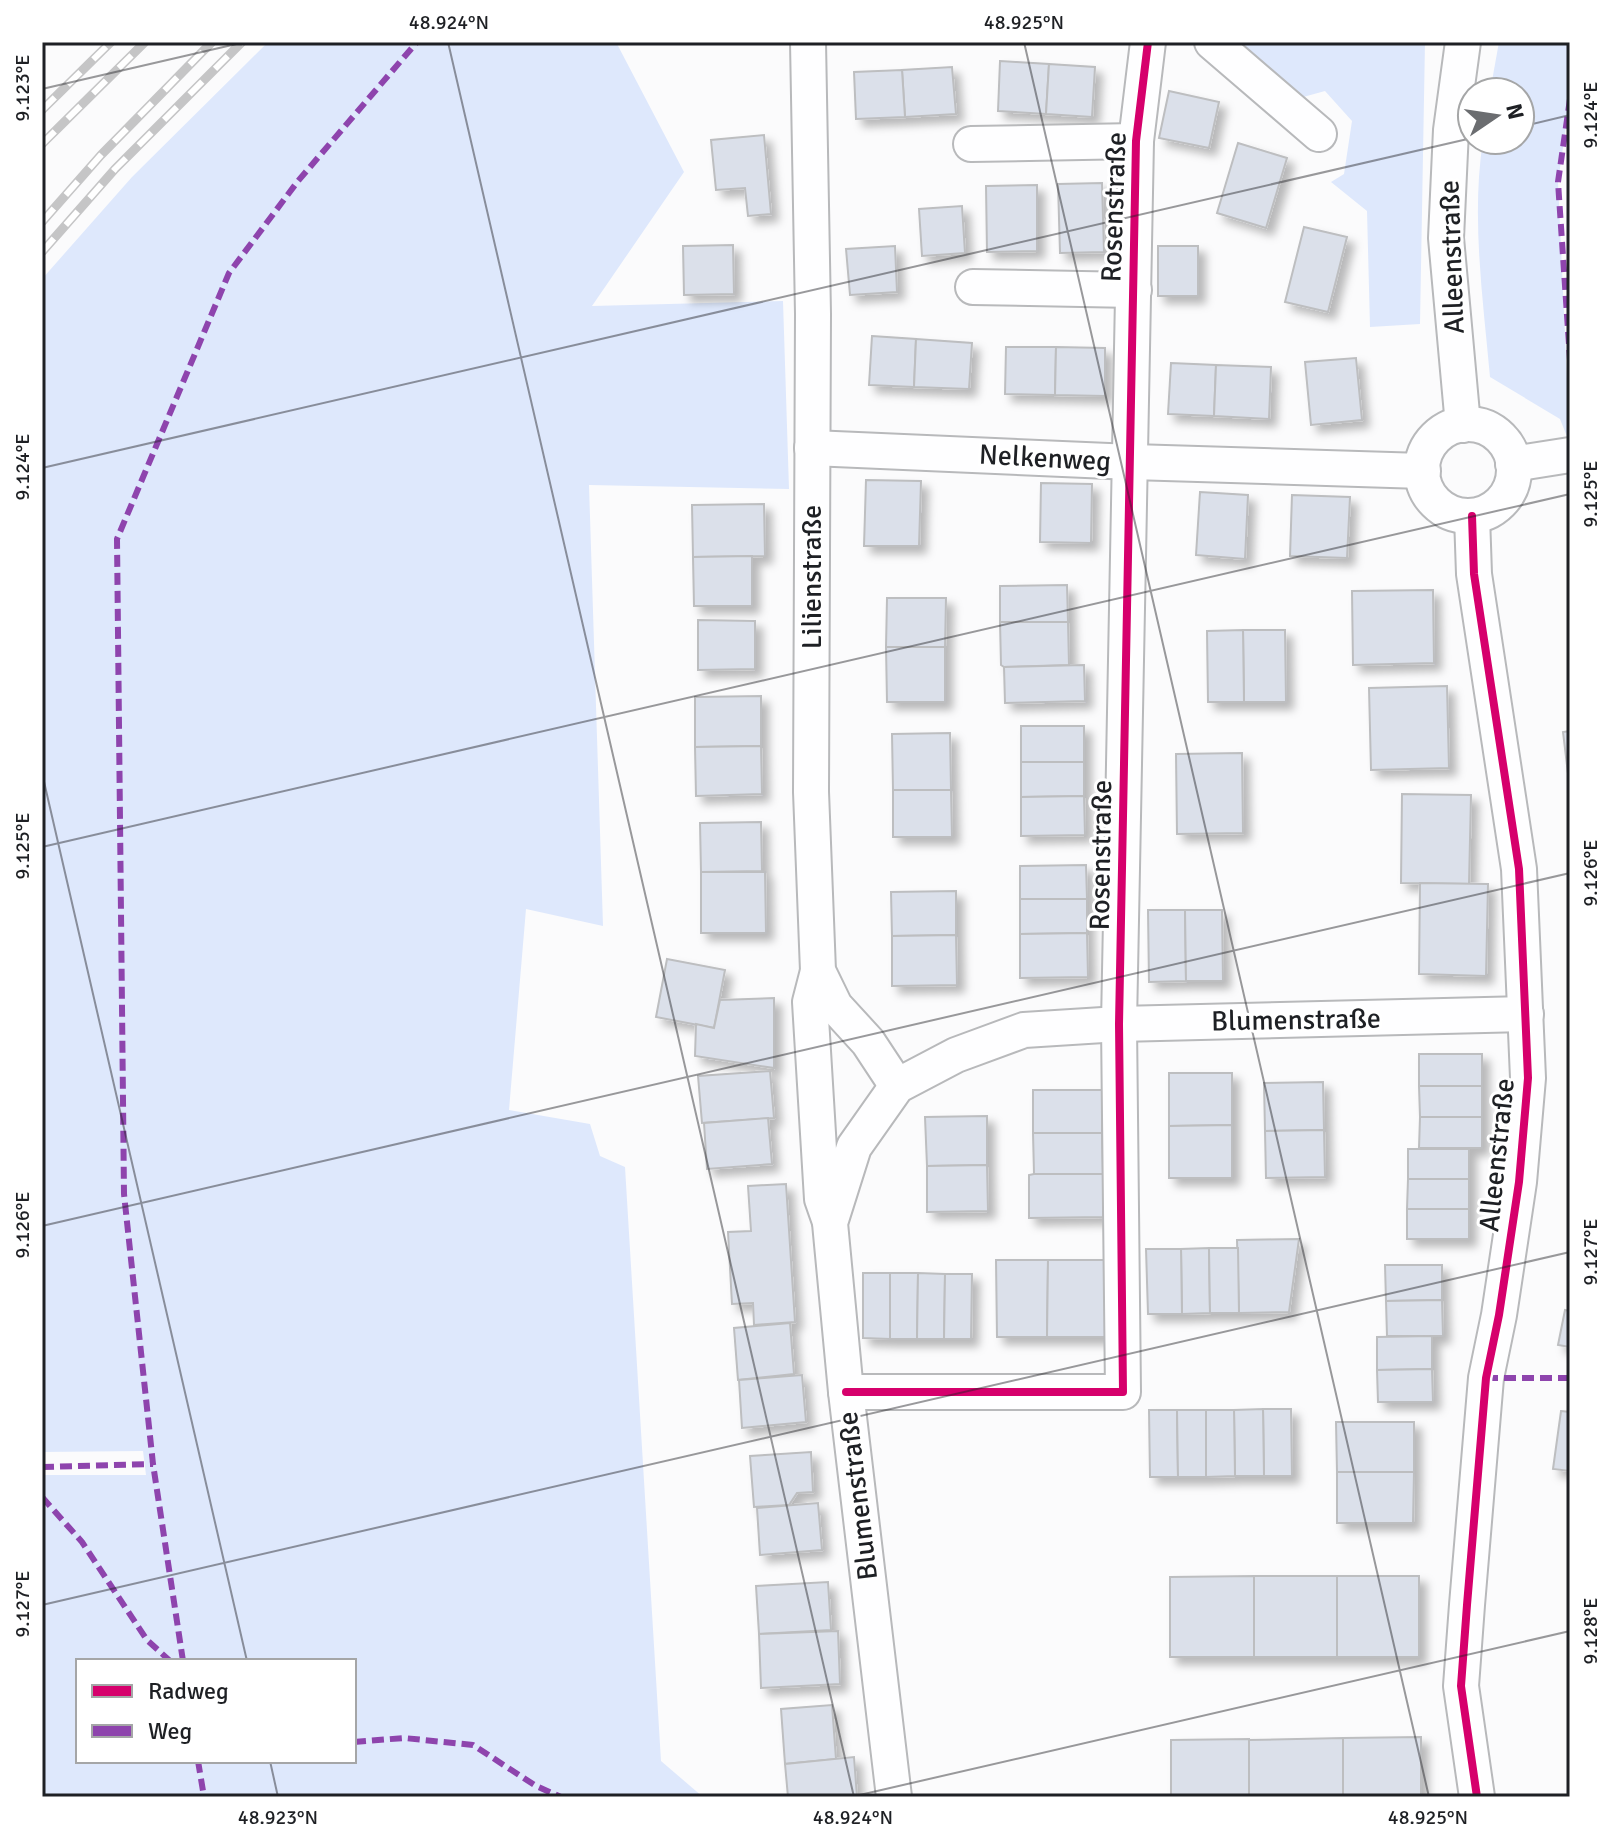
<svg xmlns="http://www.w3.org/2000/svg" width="1612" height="1839" font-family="Signika,sans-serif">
	<defs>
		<filter id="shadow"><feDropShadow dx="7" dy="7" stdDeviation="4" flood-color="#0004"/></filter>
	</defs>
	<rect width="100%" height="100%" fill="#fbfbfc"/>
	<g fill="#dee8fc" fill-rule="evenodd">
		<path d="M268,42H616L684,172L592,306L783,301L789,489L589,485L603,926L526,909L509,1110L590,1124L600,1156L625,1167L661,1761L703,1797H42V1475H146L143,1451L42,1452V279L132,177ZM78,1661H354V1761H78Z"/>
		<polygon points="1232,42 1425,42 1420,324 1370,327 1367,211 1331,182 1344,174 1352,121 1325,91 1296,99"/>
		<path d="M1499,42H1570V99L1558,182L1570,444L1560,419L1490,377C1483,298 1471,218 1483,140H1520V92H1490Z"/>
	</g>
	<g fill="#dbe0ea" stroke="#bdbec0" stroke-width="2" filter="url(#shadow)">
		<polygon points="1000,61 1049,64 1046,114 998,111"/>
		<polygon points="1049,64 1095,67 1092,117 1046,114"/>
		<polygon points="952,67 956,114 905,117 902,70"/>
		<polygon points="902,70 905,117 856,119 854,72"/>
		<polygon points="1169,91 1219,102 1209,148 1159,138"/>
		<polygon points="764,135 771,214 748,216 745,188 716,190 711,140"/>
		<polygon points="1238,143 1287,158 1266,228 1217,213"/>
		<polygon points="1102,183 1104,252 1060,253 1058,184"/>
		<polygon points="1037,185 1037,251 987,252 986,186"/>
		<polygon points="962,206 965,253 922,256 919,209"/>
		<polygon points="1304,227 1347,237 1328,312 1285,302"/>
		<polygon points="733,245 734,294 684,295 683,246"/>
		<polygon points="895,246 897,292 850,295 846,249"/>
		<rect x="1158" y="246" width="40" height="50"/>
		<polygon points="872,336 916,339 914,387 869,385"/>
		<polygon points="916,339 972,343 969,389 914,387"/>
		<polygon points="1006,347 1056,347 1055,395 1005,394"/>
		<polygon points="1056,347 1105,348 1105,396 1055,395"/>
		<polygon points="1356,358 1362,420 1311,425 1305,362"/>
		<polygon points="1171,363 1216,365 1214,416 1168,414"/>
		<polygon points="1216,365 1271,367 1269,419 1214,416"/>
		<polygon points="866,480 921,481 919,546 864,546"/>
		<polygon points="1041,483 1092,484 1091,543 1040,542"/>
		<polygon points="1200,492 1248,495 1245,559 1196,555"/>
		<polygon points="1292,495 1350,497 1347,558 1290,556"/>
		<polygon points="764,504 765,556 693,557 692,505"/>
		<polygon points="752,556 752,606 694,606 693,557"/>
		<polygon points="1067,585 1068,622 1000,622 1000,586"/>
		<polygon points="1433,590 1434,663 1353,665 1352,591"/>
		<polygon points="887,598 946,598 945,647 886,647"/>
		<polygon points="698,620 755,621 755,669 698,670"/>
		<polygon points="1000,622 1068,622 1069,665 1004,667 1001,665"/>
		<polygon points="1243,630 1285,630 1286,702 1244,702"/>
		<polygon points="1243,630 1244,702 1208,702 1207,631"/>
		<polygon points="886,647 945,647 945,702 887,702"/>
		<polygon points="1084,665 1085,701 1005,703 1004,667"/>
		<polygon points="1447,686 1449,768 1371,770 1369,688"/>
		<polygon points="761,696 761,746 695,747 695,697"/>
		<rect x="1021" y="726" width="63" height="36"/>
		<polygon points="1570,731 1570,781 1569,782 1563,732"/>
		<polygon points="950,733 951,790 893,790 892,734"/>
		<polygon points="761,746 762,794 696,796 695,747"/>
		<polygon points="1242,753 1243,833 1177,834 1176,754"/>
		<polygon points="1021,762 1084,762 1084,796 1021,797"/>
		<polygon points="893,790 951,790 952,837 893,837"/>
		<polygon points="1402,794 1471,795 1469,884 1401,883"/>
		<polygon points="1084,796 1085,835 1021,836 1021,797"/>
		<polygon points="761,822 762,871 701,872 700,823"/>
		<polygon points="1086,865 1087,899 1020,899 1020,866"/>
		<polygon points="701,872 765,872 766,933 701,933"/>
		<polygon points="1420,883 1488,884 1486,976 1419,974"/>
		<polygon points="956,891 956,935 892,936 891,892"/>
		<polygon points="1020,899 1087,899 1087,933 1020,934"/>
		<polygon points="1148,910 1185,910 1186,981 1149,982"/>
		<polygon points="1185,910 1222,910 1223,981 1186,981"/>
		<polygon points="1087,933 1088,977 1020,978 1020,934"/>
		<polygon points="956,935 957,985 892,986 892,936"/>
		<polygon points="667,959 725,970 714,1028 656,1017"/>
		<polygon points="774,998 774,1068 695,1056 696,1024 714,1028 720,1000"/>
		<rect x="1419" y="1054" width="63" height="32"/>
		<polygon points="770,1071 774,1118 702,1123 698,1076"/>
		<polygon points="1169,1073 1232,1073 1232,1125 1169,1126"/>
		<polygon points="1323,1082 1324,1130 1265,1131 1264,1083"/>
		<polygon points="1419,1086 1482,1086 1482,1117 1420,1117"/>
		<rect x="1033" y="1090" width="69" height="43"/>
		<polygon points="987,1116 987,1165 927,1166 925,1117"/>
		<polygon points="1420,1117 1482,1117 1482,1148 1419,1148"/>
		<polygon points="768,1118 772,1164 707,1169 704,1123"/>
		<polygon points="1232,1125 1232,1178 1169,1178 1169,1126"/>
		<polygon points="1324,1130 1325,1177 1266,1178 1265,1131"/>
		<polygon points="1033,1133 1102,1133 1103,1174 1034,1174"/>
		<rect x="1408" y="1149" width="61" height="30"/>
		<polygon points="987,1165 988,1211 927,1212 927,1166"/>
		<polygon points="1034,1174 1103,1174 1103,1217 1029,1218 1029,1175"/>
		<polygon points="1408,1179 1469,1179 1469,1209 1407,1209"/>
		<polygon points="786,1184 795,1322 754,1325 753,1303 732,1304 728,1232 751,1231 748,1186"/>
		<rect x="1407" y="1209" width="62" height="30"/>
		<polygon points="1299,1239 1289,1312 1239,1313 1237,1240"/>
		<polygon points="1209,1248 1210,1313 1182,1314 1181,1249"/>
		<polygon points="1209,1248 1238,1248 1239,1313 1210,1313"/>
		<polygon points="1146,1249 1181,1249 1182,1314 1148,1314"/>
		<polygon points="996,1260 1048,1260 1047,1337 997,1337"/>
		<polygon points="1048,1260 1106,1260 1106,1337 1047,1337"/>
		<polygon points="1385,1265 1442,1265 1442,1300 1386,1301"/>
		<polygon points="863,1273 890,1273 890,1339 863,1338"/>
		<polygon points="890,1273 918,1273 917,1339 890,1339"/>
		<polygon points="918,1273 945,1274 944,1339 917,1339"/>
		<polygon points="945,1274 972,1274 971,1339 944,1339"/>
		<polygon points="1442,1300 1443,1336 1387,1336 1386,1301"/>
		<polygon points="1565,1310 1570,1311 1570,1347 1558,1345"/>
		<polygon points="790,1323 794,1374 738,1380 734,1328"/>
		<polygon points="1432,1336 1432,1369 1377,1370 1377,1337"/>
		<polygon points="1432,1369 1433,1402 1378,1402 1377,1370"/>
		<polygon points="802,1375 806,1422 742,1428 739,1380"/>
		<polygon points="1263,1409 1291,1409 1292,1476 1264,1476"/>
		<polygon points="1263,1409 1264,1476 1235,1476 1234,1410"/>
		<polygon points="1149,1410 1177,1410 1178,1477 1150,1477"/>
		<polygon points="1177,1410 1206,1410 1206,1477 1178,1477"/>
		<polygon points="1206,1410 1234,1410 1235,1476 1206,1477"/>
		<polygon points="1561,1411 1570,1412 1570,1471 1553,1469"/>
		<polygon points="1336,1422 1414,1422 1414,1472 1337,1472"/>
		<polygon points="811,1452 813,1492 797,1493 789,1505 754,1507 750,1456"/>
		<polygon points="1337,1472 1414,1472 1413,1523 1337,1523"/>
		<polygon points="818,1503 822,1550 760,1555 757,1508"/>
		<polygon points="1254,1576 1254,1657 1170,1657 1170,1577"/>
		<rect x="1254" y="1576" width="83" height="81"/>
		<rect x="1337" y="1576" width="82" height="81"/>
		<polygon points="828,1582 831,1630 759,1634 756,1586"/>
		<polygon points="838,1631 840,1684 761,1688 759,1634"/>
		<polygon points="832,1705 836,1759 785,1764 781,1709"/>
		<polygon points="1421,1737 1421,1797 1343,1797 1343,1738"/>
		<polygon points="1343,1738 1343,1797 1249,1797 1249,1740"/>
		<polygon points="1249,1739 1249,1797 1171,1797 1171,1740"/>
		<polygon points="854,1757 857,1797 788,1797 785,1764"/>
	</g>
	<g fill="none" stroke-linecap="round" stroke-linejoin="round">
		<defs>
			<g id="street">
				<polyline points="808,42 813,314 811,792 818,971 835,1006 868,1042 897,1086"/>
				<polyline points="1212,42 1319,134"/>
				<polyline points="1463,42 1451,130 1446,238 1463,425"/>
				<polyline points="971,144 1136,141"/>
				<polyline points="973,287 1134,290"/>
				<circle cx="1468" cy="470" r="46"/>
				<polyline points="812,448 1132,462 1423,471"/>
				<polyline points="1513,464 1570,455"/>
				<polyline points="1472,516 1474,574 1519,869 1528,1078 1519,1182 1499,1315 1486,1378 1467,1605 1461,1686 1477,1797"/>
				<polyline points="818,971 810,1002 822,1199 829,1219"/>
				<polyline points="846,1392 1123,1392 1119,1024 1136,141 1148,42"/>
				<polyline points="894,1797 846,1392 830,1223 854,1147 897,1086 956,1055 1024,1030 1119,1024 1526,1014"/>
			</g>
		</defs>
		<use href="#street" stroke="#b8b9bb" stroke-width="38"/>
		<use href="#street" stroke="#fefeff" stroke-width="34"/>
		<defs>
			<g id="rail">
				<polyline points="42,110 111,42"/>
				<polyline points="42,144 145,42"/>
				<polyline points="42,222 101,155 212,42"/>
				<polyline points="42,252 115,169 242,42"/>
			</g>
		</defs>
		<use href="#rail" stroke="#c5c5c6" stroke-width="9"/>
		<use href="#rail" stroke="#fff" stroke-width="6" stroke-dasharray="18" stroke-linecap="butt"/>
		<g stroke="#8e44ad" stroke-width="6" stroke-dasharray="12 6" stroke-linecap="butt">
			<polyline points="1570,99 1558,182 1570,360"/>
			<polyline points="1486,1378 1570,1378"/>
			<polyline points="42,1467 153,1464"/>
			<polyline points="42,1497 82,1542 147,1640 170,1661"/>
			<polyline points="183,1661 153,1464 124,1194 117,539 229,273 298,181 417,42"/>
			<polyline points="354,1742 404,1738 473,1745 536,1786 561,1797"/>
			<polyline points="198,1761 204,1797"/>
		</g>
		<defs>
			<g id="cycleway">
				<polyline points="1472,516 1474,574 1519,869 1528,1078 1519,1182 1499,1315 1486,1378 1467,1605 1461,1686 1477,1797"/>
				<polyline points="846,1392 1123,1392 1119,1024 1136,141 1148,42"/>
			</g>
		</defs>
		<use href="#cycleway" stroke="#fff" stroke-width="13"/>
		<use href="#cycleway" stroke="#d6006c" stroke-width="8"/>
	</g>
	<path fill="none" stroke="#1e2024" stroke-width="2" stroke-opacity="0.45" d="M448,42L854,1797M1024,42L1429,1797M42,89L245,42M1520,127L1570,115M42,468L1472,138M42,773L247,1661M42,847L1570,494M42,1226L1570,873M42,1605L1570,1252M270,1761L278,1797M851,1797L1570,1631"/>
	<g text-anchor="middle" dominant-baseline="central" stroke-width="6" stroke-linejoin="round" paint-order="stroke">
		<g font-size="28" fill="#1e2024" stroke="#fff">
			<text transform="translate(1114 207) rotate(-88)">Rosenstraße</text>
			<text transform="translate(1452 257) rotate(-92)">Alleenstraße</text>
			<text transform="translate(1045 458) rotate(3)">Nelkenweg</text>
			<text transform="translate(812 577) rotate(-90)">Lilienstraße</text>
			<text transform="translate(1101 855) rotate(-89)">Rosenstraße</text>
			<text transform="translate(1296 1020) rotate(-1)">Blumenstraße</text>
			<text transform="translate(1497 1155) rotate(-84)">Alleenstraße</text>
			<text transform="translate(858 1496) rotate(-97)">Blumenstraße</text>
		</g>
	</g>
	<rect width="1612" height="1839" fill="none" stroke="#ffffff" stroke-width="88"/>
	<rect x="76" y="1659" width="280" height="104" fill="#ffffff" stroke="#a5a6a7" stroke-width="2"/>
	<rect x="92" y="1685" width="40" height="12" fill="#d6006c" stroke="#a5a6a7" stroke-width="2"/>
	<text x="148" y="1699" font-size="24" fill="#1e2024">Radweg</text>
	<rect x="92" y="1725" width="40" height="12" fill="#8e44ad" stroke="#a5a6a7" stroke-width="2"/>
	<text x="148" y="1739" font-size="24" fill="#1e2024">Weg</text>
	<g transform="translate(1496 116) rotate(77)"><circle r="38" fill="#ffffff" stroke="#a5a6a7" stroke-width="2"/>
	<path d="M0-6L14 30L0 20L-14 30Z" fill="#6b6d70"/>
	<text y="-12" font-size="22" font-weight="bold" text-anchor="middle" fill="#1e2024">N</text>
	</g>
	<rect x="44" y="44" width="1524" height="1751" fill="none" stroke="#1e2024" stroke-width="3"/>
	<g font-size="20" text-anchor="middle" fill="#1e2024">
		<text x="449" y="29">48.924°N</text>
		<text x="1024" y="29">48.925°N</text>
		<text transform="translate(22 88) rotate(-90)" y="7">9.123°E</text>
		<text transform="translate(1590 115) rotate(-90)" y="7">9.124°E</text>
		<text transform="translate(22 467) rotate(-90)" y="7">9.124°E</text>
		<text transform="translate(1590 494) rotate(-90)" y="7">9.125°E</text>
		<text transform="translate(22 846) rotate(-90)" y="7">9.125°E</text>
		<text transform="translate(1590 873) rotate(-90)" y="7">9.126°E</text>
		<text transform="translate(22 1225) rotate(-90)" y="7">9.126°E</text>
		<text transform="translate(1590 1252) rotate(-90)" y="7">9.127°E</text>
		<text transform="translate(22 1604) rotate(-90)" y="7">9.127°E</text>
		<text transform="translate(1590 1631) rotate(-90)" y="7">9.128°E</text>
		<text x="278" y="1824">48.923°N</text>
		<text x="853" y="1824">48.924°N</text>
		<text x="1428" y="1824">48.925°N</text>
	</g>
</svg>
